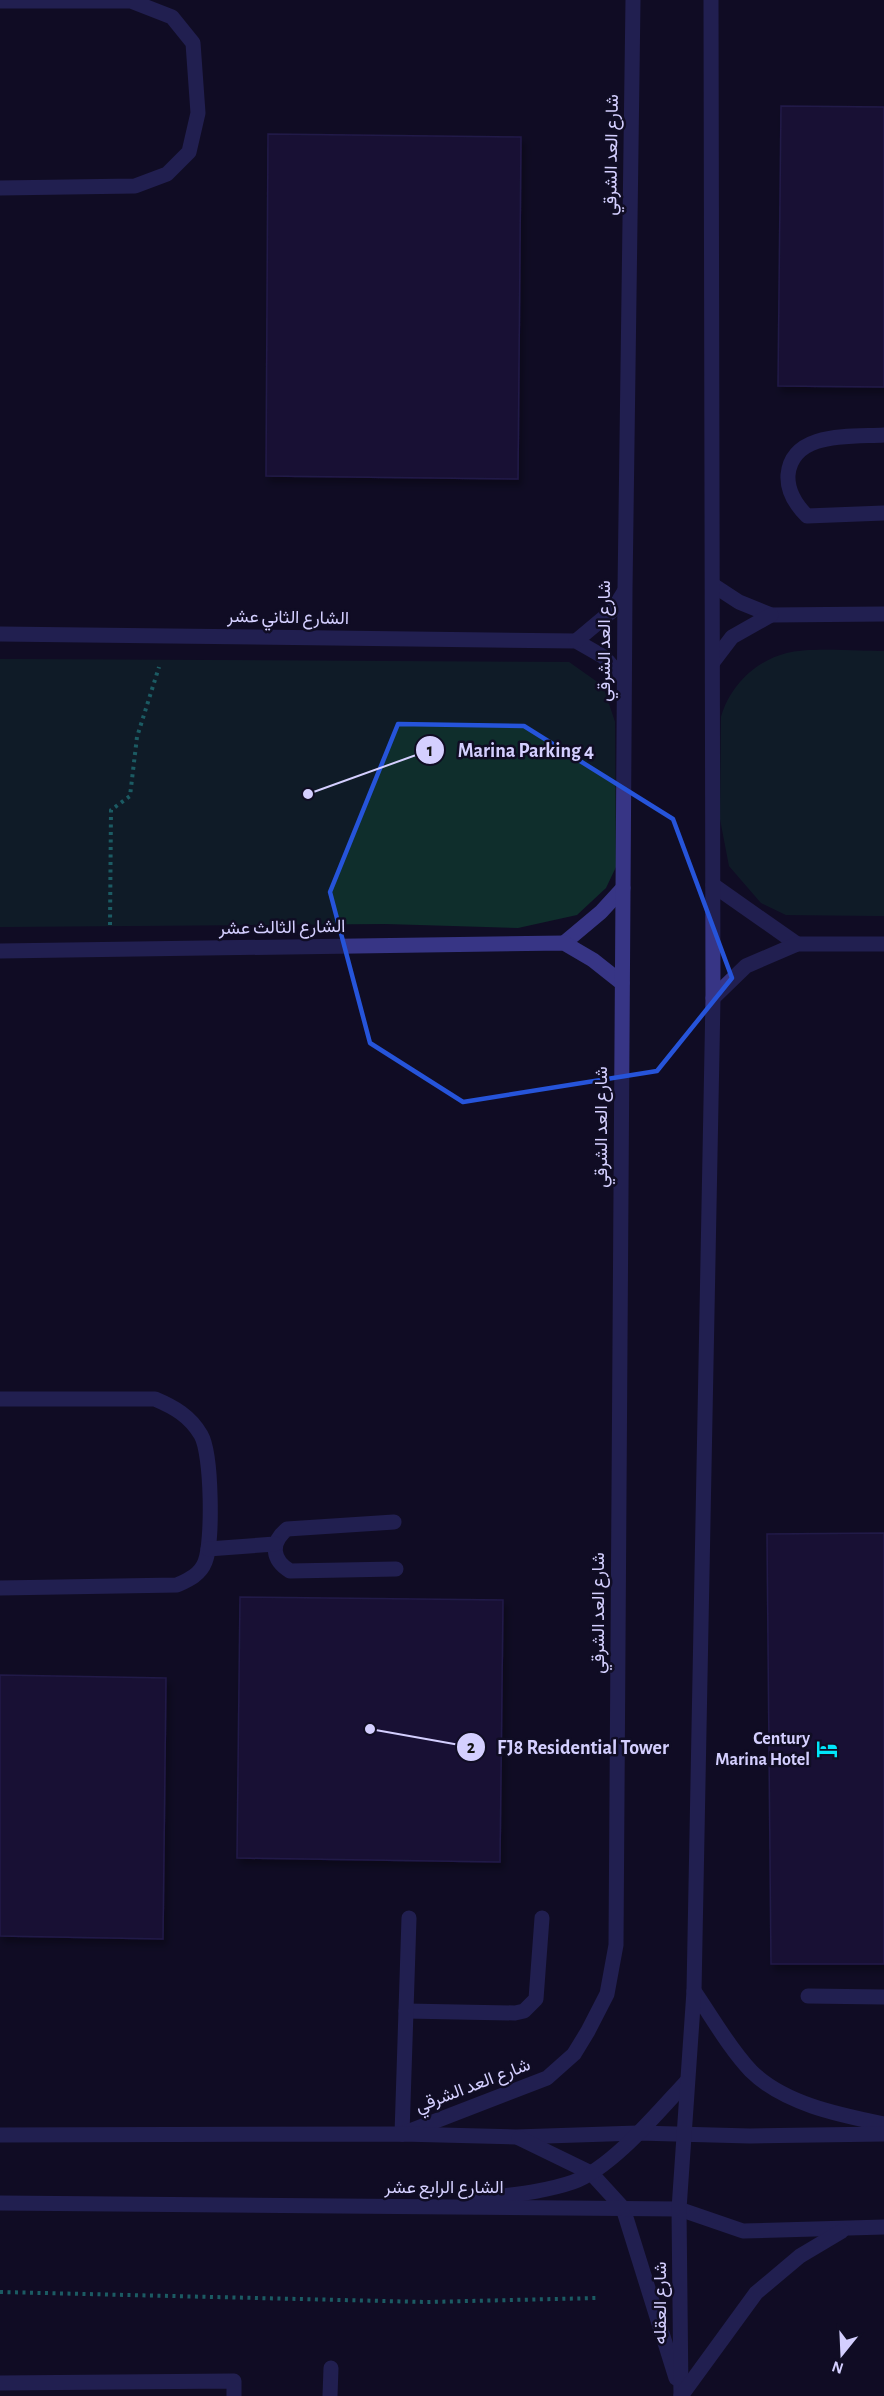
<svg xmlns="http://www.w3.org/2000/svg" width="884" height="2396" font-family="'Alegreya Sans',Vazirmatn,sans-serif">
	<defs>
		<filter id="shadow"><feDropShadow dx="3.5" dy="6" stdDeviation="3" flood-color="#0009"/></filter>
	</defs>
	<rect width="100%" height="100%" fill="#100d24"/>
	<g fill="#0f2e2c">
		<path d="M884,651V916L786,915L761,903L729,866L720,819L721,717C730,686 755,661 787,653C807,647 860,651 884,651Z"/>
		<polygon points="0,659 569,662 603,686 615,722 616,867 606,888 577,915 518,928 386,924 0,927"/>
	</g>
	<g fill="#201846" stroke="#362973" stroke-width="1.5" filter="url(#shadow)">
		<polygon points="781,106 884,107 884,387 778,386"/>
		<polygon points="268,134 521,137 518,479 266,476"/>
		<polygon points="884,1533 884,1964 771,1964 767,1534"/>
		<polygon points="240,1597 503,1600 500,1862 237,1858"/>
		<polygon points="0,1675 166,1678 163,1939 0,1936"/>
	</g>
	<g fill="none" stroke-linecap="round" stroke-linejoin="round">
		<g stroke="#28baaf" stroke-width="4" stroke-dasharray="3 4.5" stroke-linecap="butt">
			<polyline points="110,925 111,810 130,796 137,737 159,667"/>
			<polyline points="0,2292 427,2302 597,2298"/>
		</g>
		<g stroke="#373585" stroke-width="15">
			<polyline points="0,1 131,1 172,17 193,43 198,113 189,152 167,174 135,186 0,188"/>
			<path d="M884,435C851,437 792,431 788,475C787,492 796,505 807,516L884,513"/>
			<path d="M0,1399H155C174,1407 190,1416 201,1435C212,1454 213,1542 205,1562C200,1575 188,1580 177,1585L0,1588"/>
			<path d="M394,1522L287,1529C270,1543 272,1560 290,1571L396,1569"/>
			<polyline points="208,1549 275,1544"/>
			<polyline points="808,1996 884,1997"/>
			<polyline points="406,2011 515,2013 524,2011 536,1999 542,1918"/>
			<polyline points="402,2134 409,1918"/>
			<polyline points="0,2383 234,2381 234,2396"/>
			<polyline points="330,2396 331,2368"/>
		</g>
		<g stroke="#373585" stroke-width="15">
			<polyline points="713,585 739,602 771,615 884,614"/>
			<polyline points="0,634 576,641 604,657 624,680"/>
			<polyline points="576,641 613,610 624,592"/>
			<polyline points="713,662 732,637 771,615"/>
			<polyline points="713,885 797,944"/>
			<polyline points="564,943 601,912 623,888"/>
			<polyline points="0,951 564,943 593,960 622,983"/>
			<polyline points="713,998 746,966 797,944 884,944"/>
			<path d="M694,1991C712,2017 729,2048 751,2071C784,2104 840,2115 884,2124"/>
			<polyline points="402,2134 547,2078 574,2054 588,2031 607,1994 616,1945 625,590 633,0"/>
			<polyline points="0,2135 402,2134 516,2137 638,2133 750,2136 884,2134"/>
			<polyline points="519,2138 591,2173 623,2208 676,2378"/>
			<path d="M473,2200C505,2195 541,2193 573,2182C612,2168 658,2112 687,2081"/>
			<polyline points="0,2203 679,2209 743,2231 884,2227"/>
			<polyline points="681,2396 679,2209 694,1991 713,998 711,0"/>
			<polyline points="681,2396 756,2293 800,2256 842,2231"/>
		</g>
	</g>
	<path d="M0 0H884V2396H0ZM398,724L524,726L673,819L732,978L657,1071L463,1102L370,1043L330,892Z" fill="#100d24" fill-opacity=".55" fill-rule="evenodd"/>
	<path fill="none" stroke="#2654da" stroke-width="4.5" stroke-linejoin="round" d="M398,724L524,726L673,819L732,978L657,1071L463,1102L370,1043L330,892Z"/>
	<defs>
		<symbol id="hotel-bare" viewBox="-9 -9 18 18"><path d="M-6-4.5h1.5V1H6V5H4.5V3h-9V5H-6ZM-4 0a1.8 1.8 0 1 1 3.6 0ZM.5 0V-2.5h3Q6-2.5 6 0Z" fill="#00e6fa" stroke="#100d24" stroke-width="2.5" paint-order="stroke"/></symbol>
	</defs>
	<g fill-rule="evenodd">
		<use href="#hotel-bare" x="812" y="1734" width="30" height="30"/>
	</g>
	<g text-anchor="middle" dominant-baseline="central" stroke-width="5" stroke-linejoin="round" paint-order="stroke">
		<g font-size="18" fill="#d4cfff" stroke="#100d24">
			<text transform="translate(612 155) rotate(-89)">شارع العد الشرقي</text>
			<text transform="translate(288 618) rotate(1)">الشارع الثاني عشر</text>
			<text transform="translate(605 641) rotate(-90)">شارع العد الشرقي</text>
			<text transform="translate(282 928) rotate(-1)">الشارع الثالث عشر</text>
			<text transform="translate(602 1127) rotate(-90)">شارع العد الشرقي</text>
			<text transform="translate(599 1613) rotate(-90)">شارع العد الشرقي</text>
			<text transform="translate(473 2086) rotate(-21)">شارع العد الشرقي</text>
			<text x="444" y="2188">الشارع الرابع عشر</text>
			<text transform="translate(661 2303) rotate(-90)">شارع العقله</text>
		</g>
		<g font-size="18" font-weight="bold" fill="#d4cfff" stroke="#100d24" text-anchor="end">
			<text x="810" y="1739">Century<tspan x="810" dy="21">Marina Hotel</tspan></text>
		</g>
	</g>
	<path fill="none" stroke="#d4cfff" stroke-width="2" d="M308 794L430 750M370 1729L471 1747"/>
	<g fill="#d4cfff" stroke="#100d24" stroke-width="2">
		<circle cx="308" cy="794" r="6"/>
		<circle cx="370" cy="1729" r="6"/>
		<circle cx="430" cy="750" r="15"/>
		<circle cx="471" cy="1747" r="15"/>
	</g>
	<g font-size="18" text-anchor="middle" font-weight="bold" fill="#111">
		<text x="430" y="756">1</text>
		<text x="471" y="1753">2</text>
	</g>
	<g font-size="20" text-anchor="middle" font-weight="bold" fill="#d4cfff" stroke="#100d24" stroke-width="5" stroke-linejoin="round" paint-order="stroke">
		<text x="526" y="757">Marina Parking 4</text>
		<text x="583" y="1754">FJ8 Residential Tower</text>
	</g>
	<g transform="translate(842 2354) rotate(198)" stroke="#100d24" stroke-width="4.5" paint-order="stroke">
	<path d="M0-4.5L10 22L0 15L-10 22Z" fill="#d4cfff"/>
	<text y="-9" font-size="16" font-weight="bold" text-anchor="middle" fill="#d4cfff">N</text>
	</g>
</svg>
